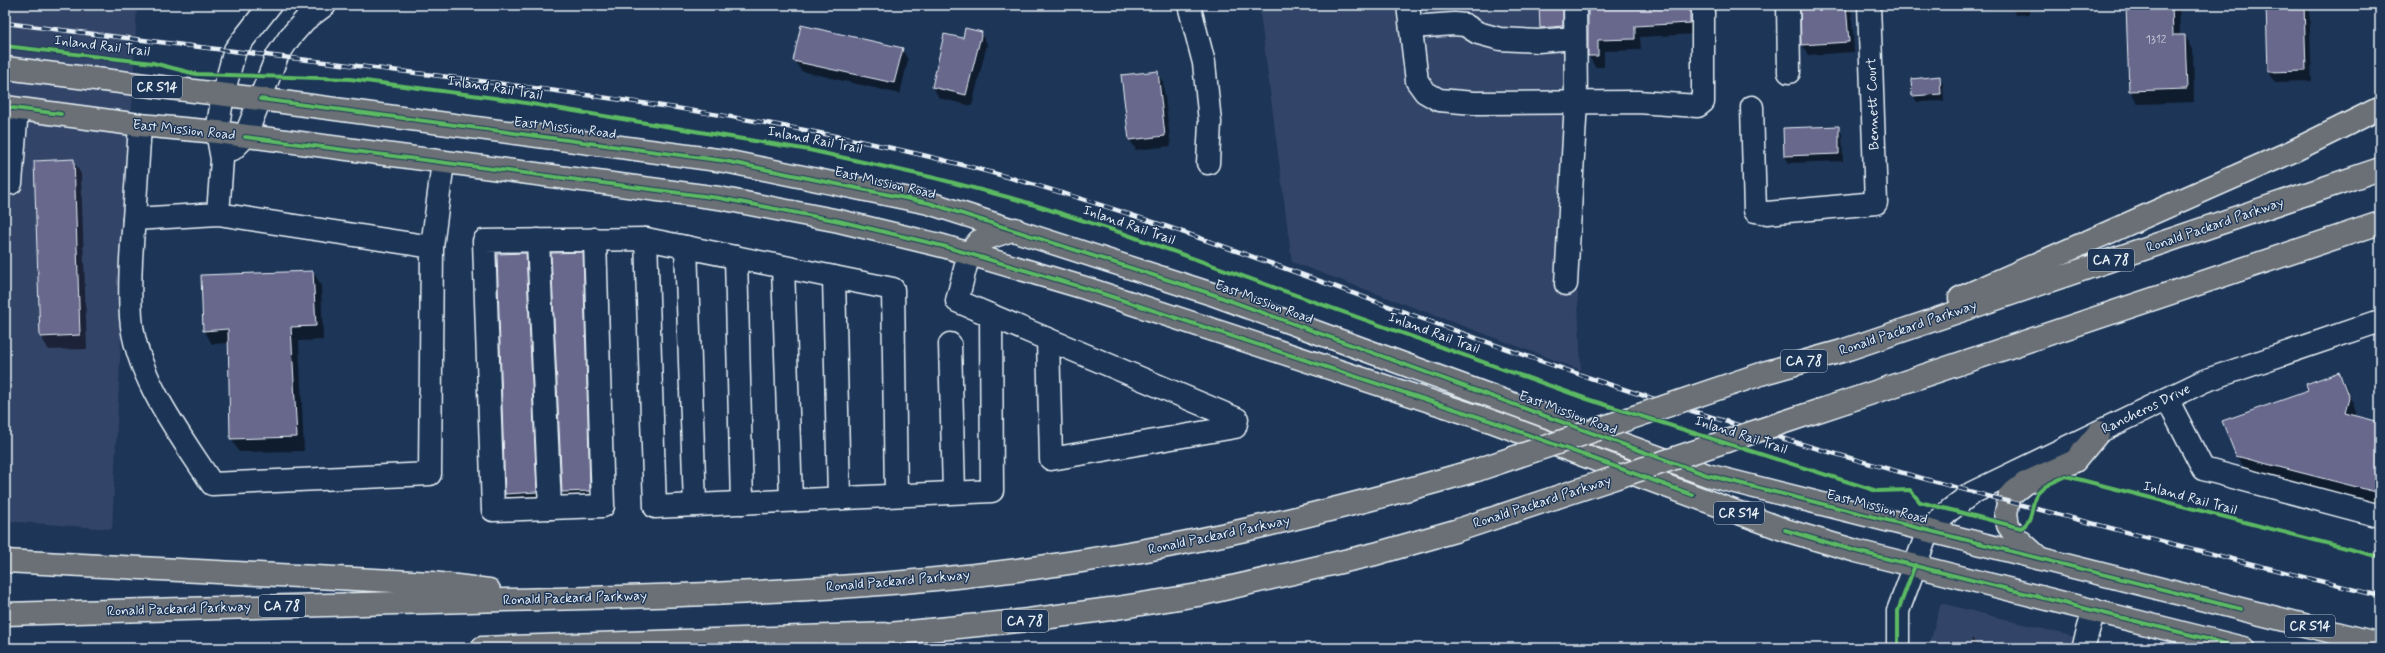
<svg xmlns="http://www.w3.org/2000/svg" width="2385" height="653" font-family="Mynerve,sans-serif">
	<rect width="100%" height="100%" fill="#1d3557"/>
	<filter id="ink" filterUnits="userSpaceOnUse"><feTurbulence type="fractalNoise" baseFrequency=".025" numOctaves="2"/><feDisplacementMap in="SourceGraphic" scale="8" xChannelSelector="R" yChannelSelector="G"/><feConvolveMatrix kernelMatrix="1 2 1 2 8 2 1 2 1" color-interpolation-filters="sRGB"/></filter>
	<g filter="url(#ink)">
		<g fill="#334467">
			<polygon points="5,5 137,5 112,529 5,521"/>
			<polygon points="1259,5 1565,5 1581,370 1292,262"/>
			<polygon points="1941,603 2118,648 1931,648 1931,639"/>
		</g>
		<g fill="#0007">
			<polygon points="1540,5 1578,5 1569,37 1548,39 1541,28"/>
			<polygon points="1588,5 1700,5 1696,34 1640,37 1641,50 1604,51 1604,67 1595,67 1589,56"/>
			<polygon points="1802,5 1851,5 1854,52 1808,55 1802,44"/>
			<polygon points="1988,5 2040,5 2041,9 2029,9 2029,14 2016,15 2013,10 1991,10"/>
			<polygon points="2127,5 2179,5 2180,36 2185,36 2193,49 2194,102 2138,104 2130,90"/>
			<polygon points="2267,5 2309,5 2312,81 2275,82 2269,72"/>
			<polygon points="981,33 987,44 972,106 939,98 933,87 964,39"/>
			<polygon points="902,49 908,60 900,94 801,71 795,60"/>
			<polygon points="1157,72 1163,82 1171,146 1136,150 1130,140"/>
			<polygon points="1939,77 1943,84 1944,101 1917,102 1913,95"/>
			<polygon points="1838,127 1842,134 1843,161 1789,163 1785,156"/>
			<polygon points="73,160 81,174 87,349 49,350 41,337"/>
			<polygon points="582,253 590,267 597,505 571,505 563,492"/>
			<polygon points="526,254 533,268 543,507 514,508 506,494"/>
			<polygon points="313,272 321,285 323,340 299,341 304,451 239,452 231,438 229,343 212,344 204,330"/>
			<polygon points="2339,373 2346,386 2356,412 2355,417 2380,423 2380,504 2245,469 2237,455 2309,392"/>
			<polygon points="1972,638 1978,648 1969,648"/>
			<polygon points="1994,644 2014,648 1986,648"/>
		</g>
		<g fill="#67688c" stroke="#e8f1f8">
			<polygon points="1539,5 1563,5 1563,26 1540,28"/>
			<polygon points="1588,5 1690,5 1690,23 1635,26 1635,39 1598,40 1598,56 1588,56"/>
			<polygon points="1800,5 1846,5 1849,42 1801,45"/>
			<polygon points="2126,5 2172,5 2173,35 2185,35 2187,89 2129,91"/>
			<polygon points="2266,5 2304,5 2306,71 2268,72"/>
			<polygon points="801,25 903,48 894,83 793,61"/>
			<polygon points="965,28 982,32 966,95 932,87 944,34 963,38"/>
			<polygon points="1158,71 1165,136 1129,140 1121,75"/>
			<polygon points="1940,76 1941,94 1912,96 1911,79"/>
			<polygon points="1839,126 1839,154 1784,156 1783,128"/>
			<polygon points="74,159 80,335 40,337 34,161"/>
			<polygon points="583,252 590,491 562,492 551,253"/>
			<polygon points="526,253 537,492 505,494 497,254"/>
			<polygon points="313,271 316,326 291,327 297,437 230,439 228,329 203,331 201,275"/>
			<polygon points="2339,372 2349,398 2345,413 2380,422 2380,493 2236,456 2222,421 2308,391 2306,384"/>
		</g>
		<g fill="none" stroke-linecap="round" stroke-linejoin="round">
			<defs>
				<g id="minor">
					<polyline points="1189,5 1204,63 1210,122 1208,163"/>
					<polyline points="1408,5 1417,81 1425,92 1439,100 1474,103 1637,102 1698,106 1703,102 1703,5"/>
					<polyline points="1788,5 1789,72"/>
					<polyline points="1411,27 1454,24 1465,25 1478,33 1500,39 1538,41 1575,38"/>
					<polyline points="1752,107 1755,211 1767,213 1876,203 1869,5"/>
					<polyline points="233,149 245,137 277,56 290,37 305,20 325,5"/>
					<polyline points="11,183 17,109"/>
					<path d="M218,214L432,247L430,474L212,484C181,436 135,376 131,317C129,285 131,251 134,219L218,214L222,159L217,132L223,94L235,50L270,5"/>
					<polyline points="134,219 140,125"/>
					<polyline points="595,239 603,506 493,510 484,241 646,239 893,289 896,495"/>
					<polyline points="646,239 655,507 992,491 991,315"/>
					<polyline points="538,240 550,508"/>
					<polyline points="432,247 443,162"/>
					<polyline points="686,247 695,505"/>
					<polyline points="969,253 957,301 1237,419 1235,427 1051,459 1048,339"/>
					<polyline points="736,257 742,503"/>
					<polyline points="783,267 791,500"/>
					<polyline points="834,277 839,498"/>
					<polyline points="1566,284 1576,101 1575,5"/>
					<polyline points="950,344 954,492"/>
					<polyline points="2167,399 2203,469 2380,516"/>
					<polyline points="1898,648 1898,611 1928,531 1950,510 1972,493 2204,381 2380,321"/>
					<polyline points="2083,648 2094,610"/>
				</g>
				<g id="major">
					<polyline points="5,68 260,99 725,161 929,203 1212,294 1707,475 2380,644"/>
					<polyline points="5,107 140,125 217,132 719,198 839,221 943,246 1085,288 1491,421 1785,530 1856,551 2243,648"/>
					<polyline points="969,253 979,241 1015,229"/>
					<polyline points="2038,557 2016,537 2008,525 2006,513 2010,495 2025,483 2075,461 2099,432"/>
				</g>
				<g id="highway">
					<polyline points="1960,298 2293,151 2380,108"/>
					<polyline points="1767,372 1842,351 2380,169"/>
					<polyline points="1848,401 2380,223"/>
					<polyline points="5,561 432,583 489,590"/>
					<path d="M5,614C172,609 338,605 505,600C681,596 858,591 1033,568C1184,548 1331,512 1477,470"/>
					<polyline points="482,648 889,634 1028,620 1110,609 1198,595 1375,554 1455,531 1554,498"/>
				</g>
			</defs>
			<use href="#minor" stroke="#e8f1f8" stroke-width="25"/>
			<use href="#major" stroke="#e8f1f8" stroke-width="25"/>
			<use href="#highway" stroke="#e8f1f8" stroke-width="25"/>
			<use href="#minor" stroke="#1d3557" stroke-width="22"/>
			<use href="#major" stroke="#6a7074" stroke-width="22"/>
			<use href="#highway" stroke="#6a7074" stroke-width="22"/>
			<defs>
				<path id="rail" d="M5,23C139,40 274,56 408,72C588,94 767,117 943,160C1170,216 1386,311 1608,384C1862,468 2121,531 2380,596"/>
			</defs>
			<use href="#rail" stroke="#e8f1f8" stroke-width="4.5"/>
			<use href="#rail" stroke="#1d3557" stroke-width="3" stroke-dasharray="9" stroke-linecap="butt"/>
			<defs>
				<g id="highway-bridge">
					<polyline points="1477,470 1767,372"/>
					<polyline points="1554,498 1848,401"/>
				</g>
			</defs>
			<use href="#highway-bridge" stroke="#e8f1f8" stroke-width="25" stroke-linecap="butt"/>
			<use href="#highway-bridge" stroke="#6a7074" stroke-width="22"/>
			<defs>
				<g id="cycleway">
					<path d="M5,46L153,63L196,74L350,79L495,98L809,150L935,178L1019,200L1122,233L1587,399L1877,491L1910,490L1920,502L2021,528C2035,520 2030,503 2038,492C2044,485 2057,481 2066,476L2380,557"/>
					<polyline points="260,99 725,161 929,203 1212,294 1707,475 2241,609"/>
					<polyline points="5,107 61,114"/>
					<polyline points="245,137 719,198 839,221 943,246 1085,288 1491,421 1693,495"/>
					<polyline points="1785,530 1856,551 2243,648"/>
					<polyline points="1898,648 1898,611 1915,565"/>
				</g>
			</defs>
			<use href="#cycleway" stroke="#1d3557" stroke-width="6"/>
			<use href="#cycleway" stroke="#5cba63" stroke-width="4"/>
		</g>
	</g>
	<g text-anchor="middle" dominant-baseline="central" stroke-width="3" stroke-linejoin="round" paint-order="stroke">
		<g font-size="12" fill="#c8cfdd">
			<text x="2156" y="40">1312</text>
		</g>
		<g fill="#1d3557" stroke="#abb9c8" stroke-width="1">
			<rect x="132" y="76" width="50" height="22" rx="3"/>
			<rect x="2088" y="249" width="46" height="22" rx="3"/>
			<rect x="1781" y="350" width="46" height="22" rx="3"/>
			<rect x="1714" y="502" width="50" height="22" rx="3"/>
			<rect x="259" y="595" width="46" height="22" rx="3"/>
			<rect x="1002" y="610" width="46" height="22" rx="3"/>
			<rect x="2285" y="615" width="50" height="22" rx="3"/>
		</g>
		<g font-size="13" font-weight="bold" fill="#e8f1f8">
			<text x="157" y="87">CR S14</text>
			<text x="2111" y="260">CA 78</text>
			<text x="1804" y="361">CA 78</text>
			<text x="1739" y="513">CR S14</text>
			<text x="282" y="606">CA 78</text>
			<text x="1025" y="621">CA 78</text>
			<text x="2310" y="626">CR S14</text>
		</g>
		<g font-size="14" fill="#e8f1f8" stroke="#1d3557">
			<text transform="translate(102 46) rotate(7)">Inland Rail Trail</text>
			<text transform="translate(495 88) rotate(9)">Inland Rail Trail</text>
			<text transform="translate(1873 104) rotate(-92)">Bennett Court</text>
			<text transform="translate(565 128) rotate(7)">East Mission Road</text>
			<text transform="translate(184 130) rotate(6)">East Mission Road</text>
			<text transform="translate(815 140) rotate(11)">Inland Rail Trail</text>
			<text transform="translate(885 183) rotate(13)">East Mission Road</text>
			<text transform="translate(1129 225) rotate(19)">Inland Rail Trail</text>
			<text transform="translate(2215 225) rotate(-19)">Ronald Packard Parkway</text>
			<text transform="translate(1264 302) rotate(20)">East Mission Road</text>
			<text transform="translate(1908 328) rotate(-19)">Ronald Packard Parkway</text>
			<text transform="translate(1434 333) rotate(20)">Inland Rail Trail</text>
			<text transform="translate(2146 409) rotate(-26)">Rancheros Drive</text>
			<text transform="translate(1568 413) rotate(20)">East Mission Road</text>
			<text transform="translate(1741 435) rotate(18)">Inland Rail Trail</text>
			<text transform="translate(2190 498) rotate(15)">Inland Rail Trail</text>
			<text transform="translate(1542 502) rotate(-18)">Ronald Packard Parkway</text>
			<text transform="translate(1877 507) rotate(14)">East Mission Road</text>
			<text transform="translate(1219 535) rotate(-12)">Ronald Packard Parkway</text>
			<text transform="translate(898 581) rotate(-5)">Ronald Packard Parkway</text>
			<text transform="translate(575 598) rotate(-2)">Ronald Packard Parkway</text>
			<text transform="translate(179 609) rotate(-2)">Ronald Packard Parkway</text>
		</g>
	</g>
	<rect width="2385" height="653" fill="none" stroke="#1d3557" stroke-width="20"/>
	<rect x="10" y="10" width="2365" height="633" fill="none" stroke="#e8f1f8" stroke-width="1.5" filter="url(#ink)"/>
</svg>
